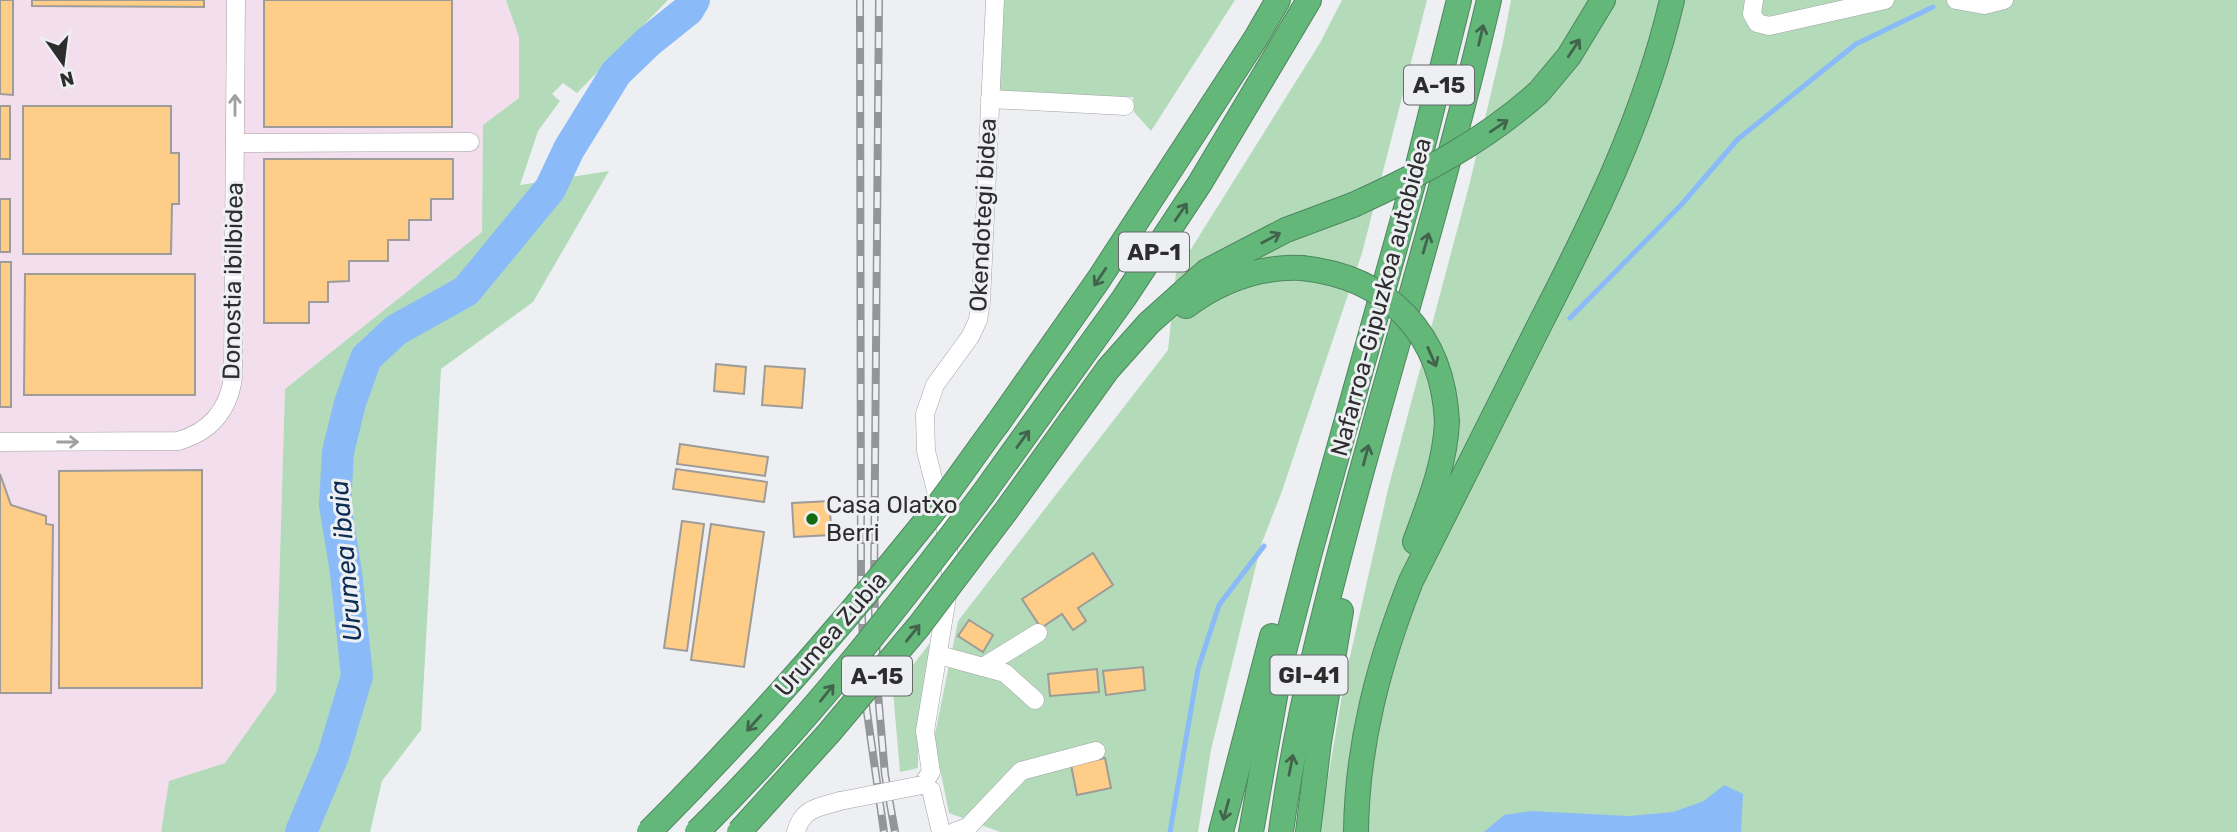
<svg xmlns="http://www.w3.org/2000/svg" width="2237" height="832" font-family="Rubik,sans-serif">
	<rect width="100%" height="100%" fill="#eeeff3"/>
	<polygon fill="#f3deed" points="0,0 506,0 519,37 519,98 483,126 482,232 285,389 276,691 225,763 169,782 161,832 0,832"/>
	<g fill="#b3dbb9">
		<polygon points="506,0 668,0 577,93 563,83 552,94 560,101 538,131 520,185 609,171 533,302 441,369 421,730 382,781 370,832 161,832 169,781 225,763 276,691 285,389 482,232 483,125 519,98 519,37"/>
		<polygon points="1001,0 1235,0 1151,131 1134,112 1133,97 1007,94 1000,89"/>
		<polygon points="1342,0 1427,0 1362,253 1282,491 1261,545 1211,750 1198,832 1000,832 949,813 934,739 958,621 1168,350 1176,273 1320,43"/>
		<polygon points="1511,0 2237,0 2237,832 1319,832 1344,683 1388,489 1470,182 1503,42"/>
		<polygon points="930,643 918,725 918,768 900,772 893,691"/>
	</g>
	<polygon fill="#8abbf8" points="1724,785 1743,794 1741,832 1484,832 1504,815 1531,811 1629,816 1673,812 1704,801"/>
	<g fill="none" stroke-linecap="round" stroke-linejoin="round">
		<g stroke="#8abbf8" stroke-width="5">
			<polyline points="1570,318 1681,205 1738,139 1856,44 1933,7"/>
			<polyline points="1170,832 1198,669 1219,605 1264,546"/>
		</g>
		<polyline stroke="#8abbf8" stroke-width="32" points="301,832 333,756 357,676 346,572 335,505 338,452 350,403 366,358 396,330 466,291 550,189 569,149 616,73 648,42 688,10 694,0"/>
	</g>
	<g fill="#fece88" stroke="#9e9c99" stroke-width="2">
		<polygon points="0,0 13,0 13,95 0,94"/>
		<polygon points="32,0 204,0 204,7 32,6"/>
		<rect x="264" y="0" width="188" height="127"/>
		<rect x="0" y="106" width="10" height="53"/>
		<polygon points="23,106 171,106 171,153 179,153 179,204 172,204 171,254 23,254"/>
		<polygon points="264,159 453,159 453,199 431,199 431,220 409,220 409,240 388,240 388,261 349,261 349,281 328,282 328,302 309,302 309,323 264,323"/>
		<rect x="0" y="199" width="10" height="53"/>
		<rect x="0" y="262" width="11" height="145"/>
		<polygon points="25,274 195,274 195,395 24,395"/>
		<polygon points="716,364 746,367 744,394 714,391"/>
		<polygon points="765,366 805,369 802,408 762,405"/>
		<polygon points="680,444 768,457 765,476 677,464"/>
		<polygon points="676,469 767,482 764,502 673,489"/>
		<polygon points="202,470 202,688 59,688 59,471"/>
		<polygon points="0,474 11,505 46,516 46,524 53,525 51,693 0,693"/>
		<polygon points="830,501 831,535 794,537 792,503"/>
		<polygon points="682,521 704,524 687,651 664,648"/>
		<polygon points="711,524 764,532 744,667 691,660"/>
		<polygon points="1093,553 1113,585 1078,608 1086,621 1073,630 1062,614 1041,628 1022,599"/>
		<polygon points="969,620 993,635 983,652 958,636"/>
		<polygon points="1143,667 1145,690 1106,695 1103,671"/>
		<polygon points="1097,669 1099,692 1050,696 1048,674"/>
		<polygon points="1105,758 1111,788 1077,795 1071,765"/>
	</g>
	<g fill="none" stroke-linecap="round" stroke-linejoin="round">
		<defs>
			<g id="minor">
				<polyline points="1754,0 1752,14 1757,23 1769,26 1885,0"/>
				<polyline points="1956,0 1984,5 2004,0"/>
				<polyline points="990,99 1125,106"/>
				<polyline points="235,143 470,142"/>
				<path d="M0,442L178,441C210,432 228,411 233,378L236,0"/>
				<polyline points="939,655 1005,673 1035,700"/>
				<polyline points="983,667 1038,633"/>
				<path d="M796,832C802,808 819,807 840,801"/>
				<polyline points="941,832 931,790 922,785 931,772 925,731 951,573 945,526 926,451 925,414 935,385 970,337 978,320 981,302 995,0"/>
				<polyline points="954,832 968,827 1021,771 1096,751"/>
			</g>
			<g id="highway">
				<polyline points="1539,92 1569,56 1603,0"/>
				<path d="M1186,306C1221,280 1258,266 1302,268"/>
				<polyline points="998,423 1099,279 1256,38 1278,0"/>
				<polyline points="983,494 1124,298 1200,183 1309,0"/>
				<polyline points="1006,511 1108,369 1149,323 1207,271 1286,230 1353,205"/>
				<path d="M1415,542C1429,503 1445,465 1447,422"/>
				<polyline points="1221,832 1272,636"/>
				<polyline points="1251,832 1281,663 1310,552 1417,169 1459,0"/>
				<path d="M1281,832C1297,713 1328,596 1359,481C1403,321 1451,162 1489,0"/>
				<polyline points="1308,832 1319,742 1341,611"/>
				<path d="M1356,832C1357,744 1379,662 1411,581C1454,495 1497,410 1540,324C1594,219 1645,116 1672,0"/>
			</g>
		</defs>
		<use href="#minor" stroke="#a1a2a5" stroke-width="19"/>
		<use href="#highway" stroke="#4f875f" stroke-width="26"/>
		<use href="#minor" stroke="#fff" stroke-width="18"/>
		<use href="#highway" stroke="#62b779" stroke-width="24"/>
		<defs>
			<g id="rail">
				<polyline points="860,0 861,591 865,698 884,832"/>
				<polyline points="879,0 874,585 878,694 885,775 895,832"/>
			</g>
		</defs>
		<use href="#rail" stroke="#949597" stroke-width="8"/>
		<use href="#rail" stroke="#eeeff3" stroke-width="5" stroke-dasharray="16" stroke-linecap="butt"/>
		<defs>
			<polyline id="minor-bridge" points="840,801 922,785"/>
			<g id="highway-bridge">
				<path d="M1353,205C1421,174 1482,143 1539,92"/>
				<path d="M1302,268C1389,277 1443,335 1447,422"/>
				<path d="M649,832C747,734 838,630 925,522C951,490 973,456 998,423"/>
				<path d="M697,832C803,728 894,612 983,494"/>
				<polyline points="739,832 828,734 919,626 1006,511"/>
			</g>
		</defs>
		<use href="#minor-bridge" stroke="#a1a2a5" stroke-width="19" stroke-linecap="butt"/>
		<use href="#highway-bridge" stroke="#4f875f" stroke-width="26" stroke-linecap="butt"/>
		<use href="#minor-bridge" stroke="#fff" stroke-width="18"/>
		<use href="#highway-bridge" stroke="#62b779" stroke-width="24"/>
	</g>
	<defs><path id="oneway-shaft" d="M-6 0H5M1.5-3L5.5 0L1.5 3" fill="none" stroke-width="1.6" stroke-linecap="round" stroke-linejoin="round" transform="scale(1.75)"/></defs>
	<g stroke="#42644c">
		<use href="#oneway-shaft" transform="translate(1481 35) rotate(-77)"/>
		<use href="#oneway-shaft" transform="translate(1574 48) rotate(-57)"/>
		<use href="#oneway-shaft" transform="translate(1499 126) rotate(-34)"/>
		<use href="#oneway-shaft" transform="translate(1181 212) rotate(-56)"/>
		<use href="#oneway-shaft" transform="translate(1271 238) rotate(-28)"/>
		<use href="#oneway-shaft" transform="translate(1426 243) rotate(-74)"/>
		<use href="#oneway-shaft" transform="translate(1100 277) rotate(124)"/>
		<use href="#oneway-shaft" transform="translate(1432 357) rotate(66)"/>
		<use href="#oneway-shaft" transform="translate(1023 439) rotate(-54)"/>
		<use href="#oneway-shaft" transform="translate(1366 455) rotate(-75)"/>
		<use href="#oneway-shaft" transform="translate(913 633) rotate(-51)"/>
		<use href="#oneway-shaft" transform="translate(827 693) rotate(-51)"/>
		<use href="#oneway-shaft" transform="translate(754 723) rotate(132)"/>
		<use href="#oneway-shaft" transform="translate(1291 765) rotate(-79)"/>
		<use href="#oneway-shaft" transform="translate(1226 810) rotate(105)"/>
	</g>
	<g stroke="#a0a0a1">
		<use href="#oneway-shaft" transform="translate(235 105) rotate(-90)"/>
		<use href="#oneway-shaft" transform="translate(68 442)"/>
	</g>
	<circle fill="#136a10" stroke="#eeeff3" stroke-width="2.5" cx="812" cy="519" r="7"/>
	<g text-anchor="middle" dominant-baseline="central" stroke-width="6" stroke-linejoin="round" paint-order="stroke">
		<g fill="#eeeff3" stroke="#676769" stroke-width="2">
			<rect x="1404" y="65.5" width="70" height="39" rx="5"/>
			<rect x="1119" y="232.5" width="70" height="39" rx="5"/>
			<rect x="1270.5" y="655.5" width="77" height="39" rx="5"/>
			<rect x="842" y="656.5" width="70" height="39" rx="5"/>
		</g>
		<g font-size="23" font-weight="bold" fill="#2d2d2e">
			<text x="1439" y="85">A-15</text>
			<text x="1154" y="252">AP-1</text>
			<text x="1309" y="675">GI-41</text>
			<text x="877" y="676">A-15</text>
		</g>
		<g font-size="24" fill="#2d2d2e" stroke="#eeeff3">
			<text transform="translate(983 215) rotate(-87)">Okendotegi bidea</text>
			<text transform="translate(233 281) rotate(-89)">Donostia ibilbidea</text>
			<text transform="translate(1381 297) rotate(-75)">Nafarroa-Gipuzkoa autobidea</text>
			<text transform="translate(831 634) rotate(-49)">Urumea Zubia</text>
		</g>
		<g font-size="24" fill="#2d2d2e" stroke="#eeeff3" text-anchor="start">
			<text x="826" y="505">Casa Olatxo<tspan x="826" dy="28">Berri</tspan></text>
		</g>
		<g font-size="26" font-style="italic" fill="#0b2c53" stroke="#eeeff3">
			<text transform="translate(346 561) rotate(-95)">Urumea ibaia</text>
		</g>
	</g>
	<g transform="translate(63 63) rotate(166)" stroke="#eeeff3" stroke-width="5" paint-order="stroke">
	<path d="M0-5L12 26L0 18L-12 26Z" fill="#2d2d2e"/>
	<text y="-10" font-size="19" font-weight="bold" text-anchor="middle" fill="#2d2d2e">N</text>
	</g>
</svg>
